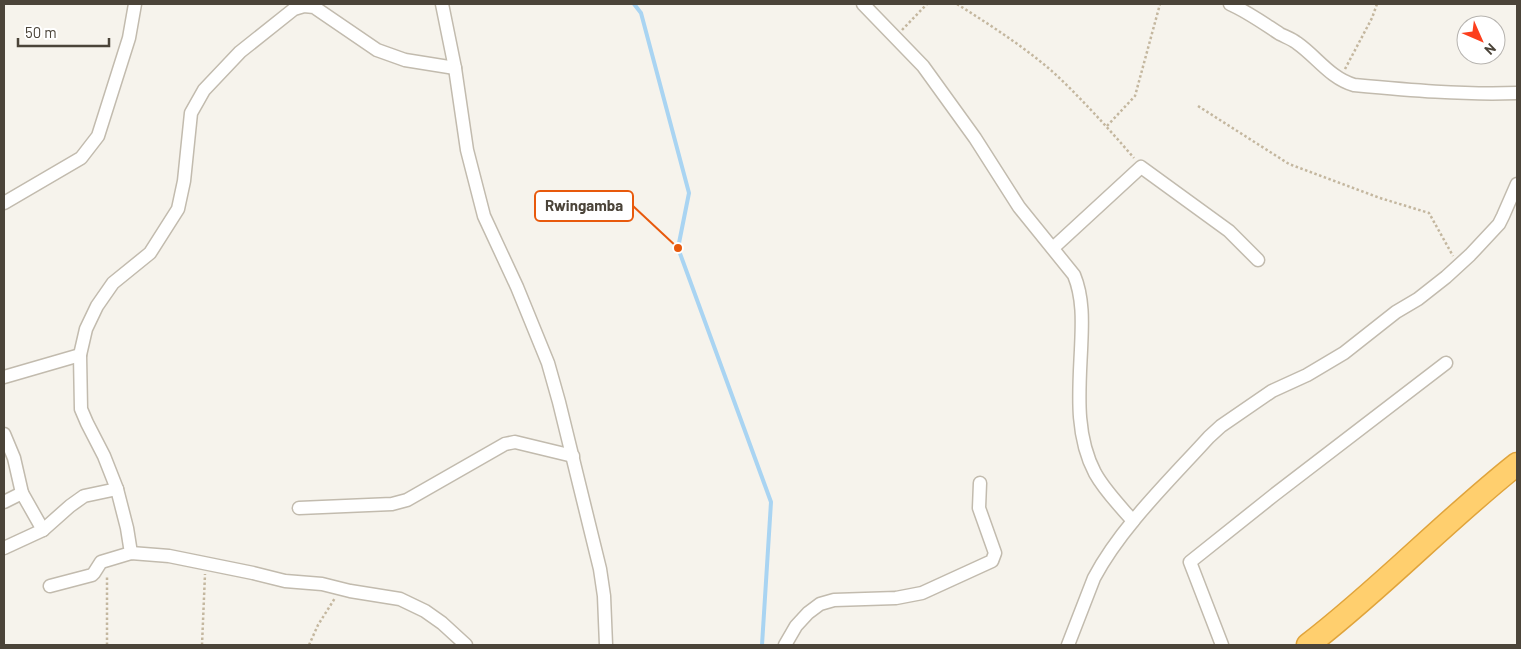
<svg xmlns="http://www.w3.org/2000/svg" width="1521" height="649" font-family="Barlow,sans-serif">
	<rect width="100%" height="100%" fill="#f6f3ec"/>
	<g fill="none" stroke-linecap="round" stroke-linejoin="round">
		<polyline stroke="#a9d4f2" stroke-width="4" points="634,4 641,13 689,193 678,248 771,502 762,645"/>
		<defs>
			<g id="street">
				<polyline points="442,4 455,68 467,150 484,216 517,287 548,363 559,402 600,569 604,596 606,645"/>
				<path d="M863,4L923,66L975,138L1019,207L1074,275C1084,299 1082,326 1081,350C1079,392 1075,435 1095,473C1105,491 1120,506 1133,521"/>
				<path d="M1230,4C1248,12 1263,23 1280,34C1286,37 1292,39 1297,43C1317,57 1330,78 1354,85C1408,90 1463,95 1517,93"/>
				<polyline points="4,203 81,158 98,136 129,38 135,4"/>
				<polyline points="1053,248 1141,167 1229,231 1258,260"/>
				<polyline points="4,377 80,355"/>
				<polyline points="4,434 14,458 22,493"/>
				<polyline points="4,502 22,493 43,530"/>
				<polyline points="299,508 392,504 407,500 505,444 515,442 573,456"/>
				<polyline points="4,548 43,530 70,506 84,496 117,489"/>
				<polyline points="131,553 127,528 117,489 104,456 87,423 81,409 80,355 86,329 97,306 113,283 150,253 178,209 184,181 191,113 204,90 240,52 294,9 304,6 314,7 377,50 405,60 455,68"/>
				<polyline points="50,586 92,575 94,573 101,562 131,553 169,556 253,573 285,581 322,584 350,591 400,599 425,611 442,623 466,645"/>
				<polyline points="785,645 796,626 808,613 820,604 834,600 896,598 922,593 992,561 995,553 979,508 980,483"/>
				<path d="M1068,645L1094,578C1121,527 1170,480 1209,437L1221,426L1272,391L1307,375L1344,353L1396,312L1418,299L1446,277L1470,255L1499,224L1503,216L1517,184"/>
				<polyline points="1222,645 1190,562 1274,495 1446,363"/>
			</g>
			<path id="highway" d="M1308,645C1381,589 1445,521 1517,464"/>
		</defs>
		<use href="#street" stroke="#c2bbae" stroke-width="15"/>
		<use href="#highway" stroke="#e0a43c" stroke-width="25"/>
		<g stroke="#c4b79f" stroke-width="2.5" stroke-dasharray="2.5 2.5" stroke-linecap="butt">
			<path d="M957,4C990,25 1023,46 1053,72C1082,99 1108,128 1134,158"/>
			<polyline points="902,30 927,4"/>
			<polyline points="1345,69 1372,18 1377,4"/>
			<polyline points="1198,106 1289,164 1380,198 1429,213 1453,256"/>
			<polyline points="1107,126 1135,96 1160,4"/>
			<polyline points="107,645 107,576"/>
			<polyline points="202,645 205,574"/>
			<polyline points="309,645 318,625 335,598"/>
		</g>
		<use href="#street" stroke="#fff" stroke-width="12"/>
		<use href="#highway" stroke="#ffcf6e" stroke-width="22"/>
	</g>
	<path fill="none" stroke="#e8590c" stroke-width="2" d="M678 248L633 206"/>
	<circle fill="#e8590c" stroke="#fff" stroke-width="2" cx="678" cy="248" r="5"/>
	<rect fill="#fff" stroke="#e8590c" stroke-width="2" x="535" y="191" width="98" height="30" rx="5"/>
	<g font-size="15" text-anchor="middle" font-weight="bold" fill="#4b4439">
		<text x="584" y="211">Rwingamba</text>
	</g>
	<rect width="1521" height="649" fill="none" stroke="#4b4439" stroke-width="10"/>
	<g transform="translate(1481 40) rotate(135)"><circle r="24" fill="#ffffff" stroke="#b7b4b0"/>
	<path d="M0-4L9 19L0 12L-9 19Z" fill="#fc3f1d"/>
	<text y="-8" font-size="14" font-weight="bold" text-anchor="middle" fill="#4b4439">N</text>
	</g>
	<path d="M18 38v8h91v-8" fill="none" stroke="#4b4439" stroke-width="2.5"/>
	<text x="25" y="38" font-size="15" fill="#4b4439" stroke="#ffffff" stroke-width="4" paint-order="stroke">50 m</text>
</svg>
